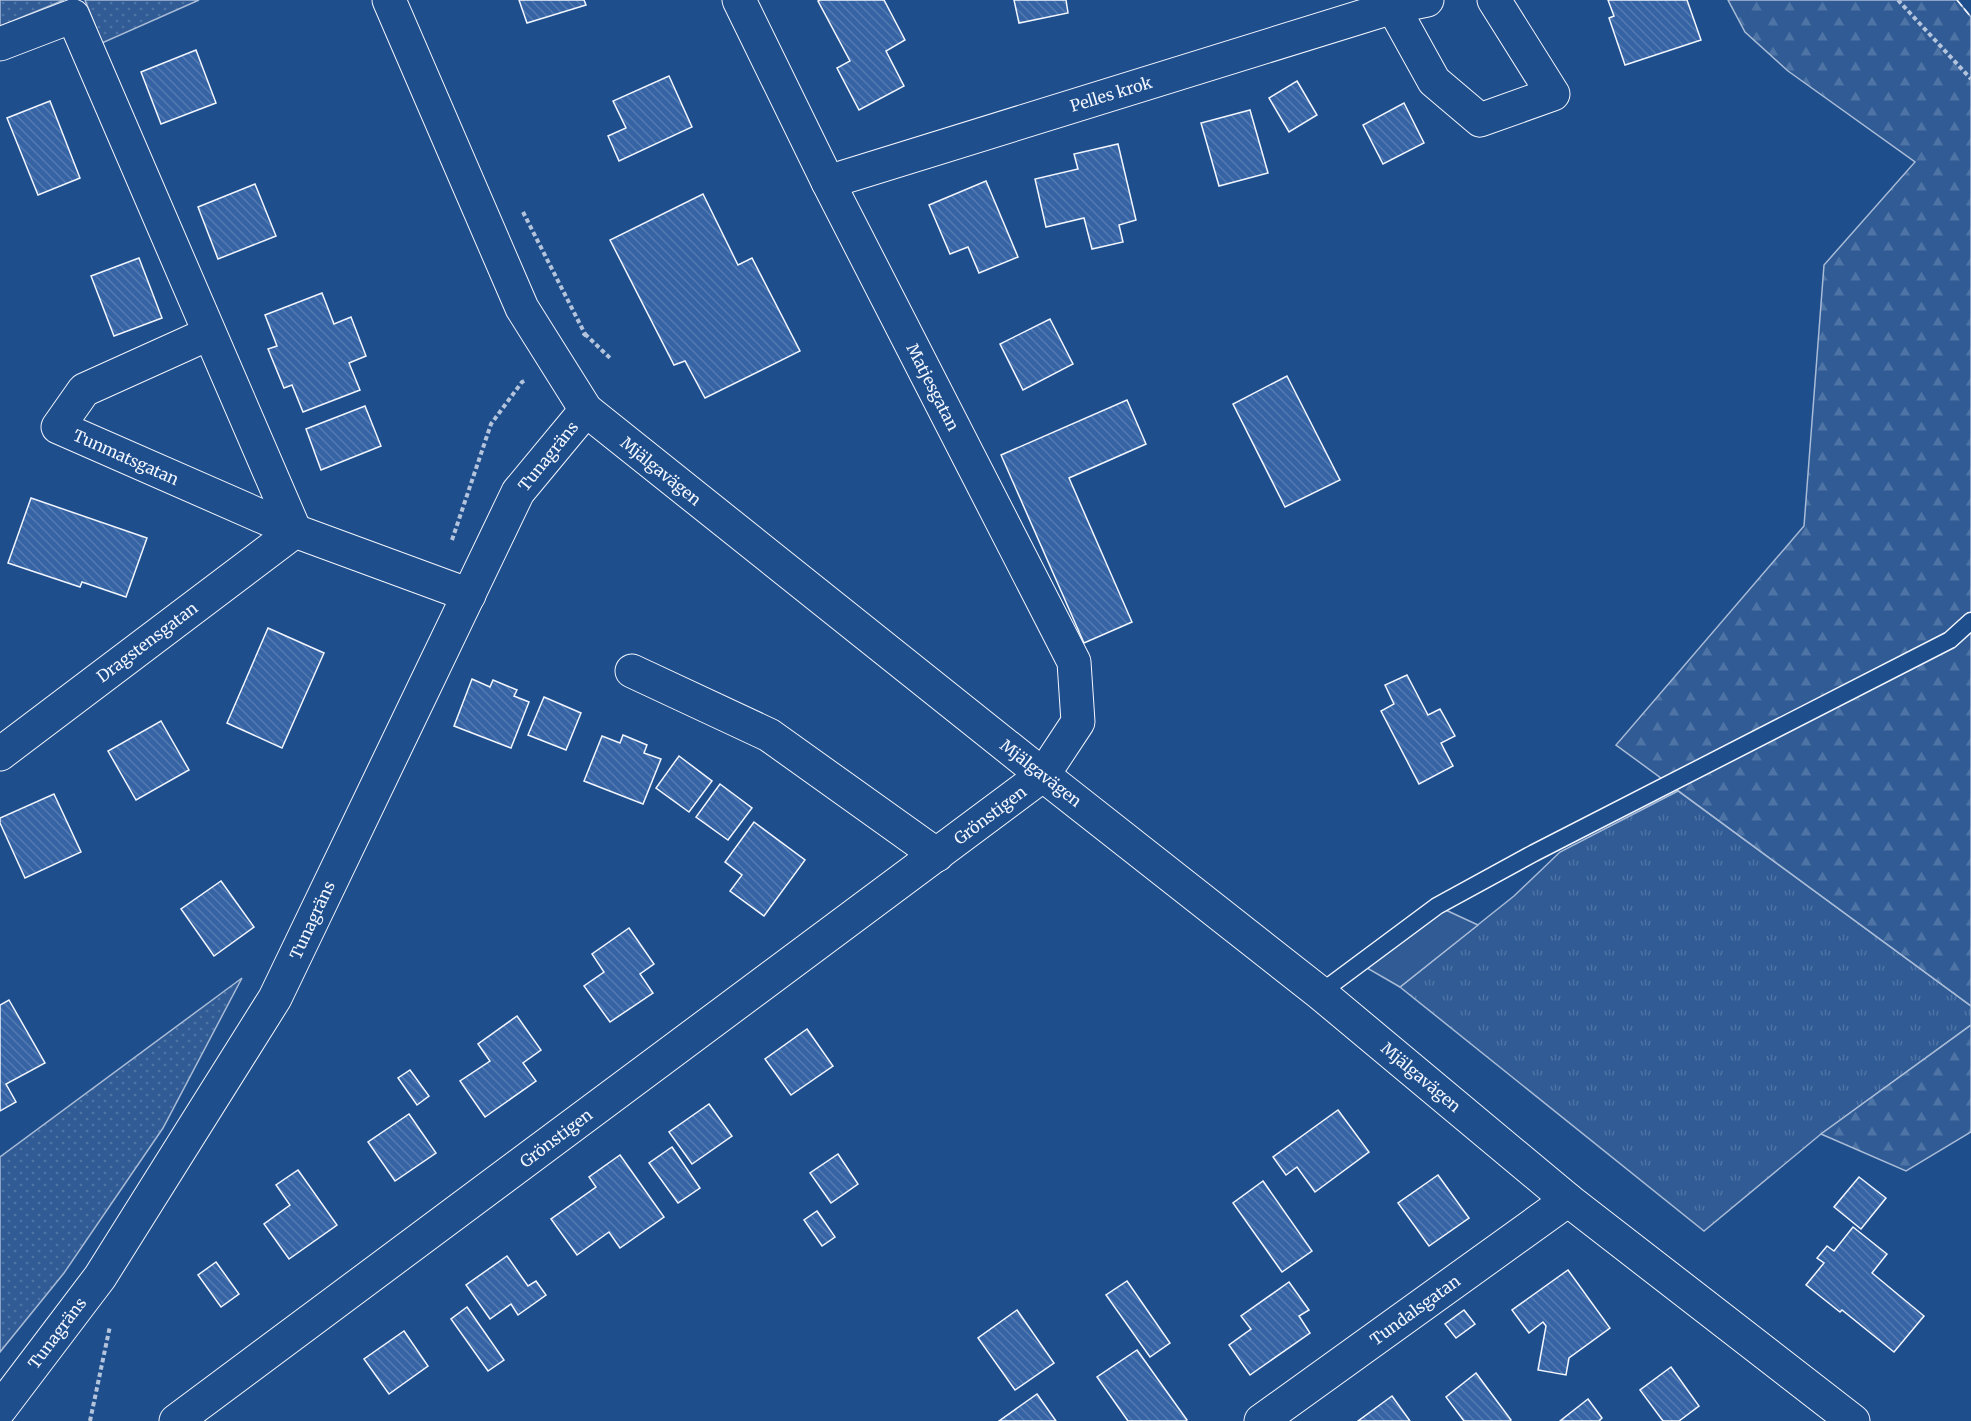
<svg xmlns="http://www.w3.org/2000/svg" width="1971" height="1421" font-family="Merriweather,serif">
	<defs>
		<pattern id="grass-tufts" width="24" height="20" patternUnits="userSpaceOnUse" patternTransform="scale(1.5)"><rect width="24" height="20" fill="#305b95"/><path d="M3 7l-1-3M5 7V3M7 7l1-3M15 17l-1-3M17 17v-4M19 17l1-3" fill="none" stroke="#4e73a5"/></pattern>
		<pattern id="forest-firs" width="22" height="20" patternUnits="userSpaceOnUse" patternTransform="scale(1.5)"><rect width="22" height="20" fill="#305b95"/><path d="M5 1l3.5 6h-7zM16 11l3.5 6h-7z" fill="#4e73a5"/></pattern>
		<pattern id="park-dots" width="8" height="8" patternUnits="userSpaceOnUse" patternTransform="scale(1.5)"><rect width="8" height="8" fill="#305b95"/><path d="M2 2h.1M6 6h.1" fill="none" stroke="#4e73a5" stroke-width="1.8" stroke-linecap="round"/></pattern>
		<pattern id="building-back-hatch" width="6" height="6" patternUnits="userSpaceOnUse" patternTransform="scale(1.5)"><rect width="6" height="6" fill="#3563a3"/><path d="M-1 5l2 2M0 0l6 6M5-1l2 2" fill="none" stroke="#537ab1"/></pattern>
	</defs>
	<rect width="100%" height="100%" fill="#1f4e8c"/>
	<polygon fill="url(#grass-tufts)" stroke="#a8bbd7" stroke-width="1.5" points="1678,791 1971,1006 1971,1025 1821,1134 1704,1231 1400,987 1514,896 1560,852"/>
	<g fill="url(#forest-firs)" stroke="#a8bbd7" stroke-width="1.5">
		<polygon points="1728,0 1957,0 1971,17 1971,1006 1616,745 1804,526 1824,265 1915,162 1788,71 1745,32"/>
		<polygon points="1971,1025 1971,1132 1906,1171 1821,1134"/>
	</g>
	<g fill="url(#park-dots)" stroke="#a8bbd7" stroke-width="1.5">
		<polygon points="0,0 64,0 0,26"/>
		<polygon points="85,0 199,0 102,43"/>
		<polygon points="242,978 163,1128 64,1273 0,1352 0,1157"/>
	</g>
	<polygon fill="#305b95" stroke="#a8bbd7" stroke-width="1.5" points="1437,906 1478,925 1400,987 1360,964"/>
	<g fill="url(#building-back-hatch)" stroke="#f2f6ff" stroke-width="1.5">
		<polygon points="519,0 584,0 586,5 527,23"/>
		<polygon points="820,0 884,0 905,40 886,51 904,86 859,110 837,68 850,61 818,1"/>
		<polygon points="1014,0 1066,0 1068,13 1019,23"/>
		<polygon points="1608,0 1687,0 1701,40 1625,65 1609,18 1614,16"/>
		<polygon points="196,50 216,103 161,124 141,72"/>
		<polygon points="669,76 692,127 619,161 608,136 626,128 613,101"/>
		<polygon points="1297,81 1317,115 1289,132 1269,98"/>
		<polygon points="50,101 80,178 38,195 7,118"/>
		<polygon points="1404,103 1424,143 1383,164 1363,125"/>
		<polygon points="1250,110 1268,173 1219,186 1201,123"/>
		<polygon points="1118,144 1136,220 1119,225 1123,242 1092,249 1084,218 1046,227 1035,179 1078,169 1074,154"/>
		<polygon points="986,181 1018,257 979,273 968,247 950,254 929,205"/>
		<polygon points="255,184 276,236 218,259 198,207"/>
		<polygon points="703,194 738,265 752,258 800,351 705,398 685,361 674,365 610,240"/>
		<polygon points="139,258 162,318 114,336 91,276"/>
		<polygon points="322,293 334,324 351,317 366,356 349,363 360,390 303,412 292,385 284,388 268,349 277,346 265,315"/>
		<polygon points="1050,319 1073,364 1023,390 1000,344"/>
		<polygon points="1287,376 1340,480 1285,507 1233,404"/>
		<polygon points="1127,400 1146,444 1069,478 1132,622 1084,643 1001,455"/>
		<polygon points="365,406 381,446 321,470 306,429"/>
		<polygon points="31,498 147,538 126,597 82,582 80,587 8,563"/>
		<polygon points="268,628 324,653 282,748 227,723"/>
		<polygon points="1407,675 1428,715 1440,709 1455,736 1441,743 1453,766 1419,784 1381,711 1394,704 1385,685"/>
		<polygon points="472,679 490,687 493,680 517,690 514,696 529,702 511,748 454,726"/>
		<polygon points="544,697 581,713 566,750 528,735"/>
		<polygon points="161,721 189,770 136,800 108,751"/>
		<polygon points="623,735 647,745 644,753 661,759 643,804 584,781 602,736 620,743"/>
		<polygon points="679,756 712,781 689,812 656,788"/>
		<polygon points="720,784 752,808 728,840 696,817"/>
		<polygon points="54,794 81,852 25,878 0,823 0,818"/>
		<polygon points="754,822 805,860 764,916 730,891 742,875 725,862"/>
		<polygon points="221,881 254,927 214,956 181,909"/>
		<polygon points="629,928 654,964 640,974 653,993 610,1022 584,986 604,972 592,954"/>
		<polygon points="9,1000 45,1063 6,1084 16,1102 0,1111 0,1005"/>
		<polygon points="517,1016 541,1050 523,1063 536,1081 485,1117 460,1081 490,1061 478,1044"/>
		<polygon points="807,1029 833,1066 791,1095 765,1059"/>
		<polygon points="410,1070 429,1096 417,1105 398,1078"/>
		<polygon points="709,1104 732,1136 692,1164 669,1132"/>
		<polygon points="1338,1110 1369,1152 1315,1192 1297,1167 1286,1175 1273,1157"/>
		<polygon points="409,1114 436,1153 395,1181 368,1142"/>
		<polygon points="672,1147 700,1188 678,1203 649,1163"/>
		<polygon points="838,1154 858,1184 831,1203 810,1173"/>
		<polygon points="620,1155 664,1217 620,1248 609,1232 577,1255 551,1219 596,1187 589,1177"/>
		<polygon points="298,1170 337,1225 289,1259 264,1224 290,1205 276,1185"/>
		<polygon points="1438,1175 1469,1218 1429,1246 1398,1203"/>
		<polygon points="1859,1177 1886,1198 1861,1229 1834,1207"/>
		<polygon points="1263,1181 1312,1251 1282,1272 1233,1203"/>
		<polygon points="817,1211 835,1237 822,1246 804,1220"/>
		<polygon points="1853,1227 1887,1254 1872,1273 1924,1316 1894,1352 1842,1310 1840,1312 1806,1285 1824,1263 1817,1258 1827,1246 1834,1251"/>
		<polygon points="507,1256 528,1286 536,1281 546,1295 518,1315 511,1304 490,1319 466,1285"/>
		<polygon points="216,1262 239,1294 221,1307 198,1275"/>
		<polygon points="1568,1270 1610,1328 1569,1358 1566,1375 1538,1370 1546,1326 1543,1322 1529,1333 1512,1310"/>
		<polygon points="1127,1281 1170,1343 1150,1357 1106,1295"/>
		<polygon points="1289,1282 1309,1310 1299,1316 1310,1333 1250,1375 1229,1345 1251,1329 1241,1316"/>
		<polygon points="467,1307 504,1360 488,1371 451,1319"/>
		<polygon points="1017,1310 1054,1363 1015,1390 978,1338"/>
		<polygon points="1464,1310 1475,1324 1456,1338 1445,1324"/>
		<polygon points="404,1331 428,1366 389,1394 364,1359"/>
		<polygon points="1137,1350 1187,1420 1186,1421 1128,1421 1097,1377"/>
		<polygon points="1671,1367 1699,1406 1679,1421 1663,1421 1640,1390"/>
		<polygon points="1476,1373 1511,1420 1510,1421 1464,1421 1446,1397"/>
		<polygon points="1037,1394 1056,1421 999,1421"/>
		<polygon points="1392,1396 1410,1421 1358,1421"/>
		<polygon points="1588,1399 1602,1418 1599,1421 1560,1421"/>
	</g>
	<g fill="none" stroke-linecap="round" stroke-linejoin="round">
		<defs>
			<polyline id="lane" points="1320,993 1437,906 1534,853 1950,640 1971,621"/>
			<g id="street">
				<polyline points="1393,7 1434,81 1480,120 1553,94 1494,0"/>
				<polyline points="0,44 73,16 295,531"/>
				<polyline points="828,182 1393,7 1427,0"/>
				<polyline points="208,334 84,390 58,427 295,531 469,595"/>
				<polyline points="632,671 769,735 937,855"/>
				<polyline points="0,754 295,531"/>
				<polyline points="0,1409 100,1277 275,998 518,492 586,410"/>
				<polyline points="176,1421 1043,775 1078,722 1074,662 828,182 739,0"/>
				<polyline points="1261,1421 1568,1200"/>
			</g>
			<polyline id="secondary" points="389,0 522,308 586,410 1043,775 1320,993 1568,1200 1853,1421"/>
		</defs>
		<use href="#lane" stroke="#f2f6ff" stroke-width="19"/>
		<use href="#street" stroke="#f2f6ff" stroke-width="35"/>
		<use href="#secondary" stroke="#f2f6ff" stroke-width="35"/>
		<g stroke="#b3c4dc" stroke-width="4" stroke-dasharray="4.5 3" stroke-linecap="butt">
			<polyline points="1898,0 1971,79"/>
			<polyline points="523,212 585,334 581,338"/>
			<polyline points="585,334 612,360"/>
			<polyline points="452,540 491,424 522,382 526,380"/>
			<polyline points="90,1421 110,1326"/>
		</g>
		<use href="#lane" stroke="#1f4e8c" stroke-width="16"/>
		<use href="#street" stroke="#1f4e8c" stroke-width="33"/>
		<use href="#secondary" stroke="#1f4e8c" stroke-width="33"/>
		<polyline stroke="#f2f6ff" stroke-width="1.5" stroke-dasharray="8 3" stroke-linecap="butt" points="1957,0 1971,17"/>
	</g>
	<g text-anchor="middle" dominant-baseline="central" stroke-width="4.5" stroke-linejoin="round" paint-order="stroke">
		<g font-size="16" fill="#f2f6ff" stroke="#1f4e8c">
			<text transform="translate(1111 94) rotate(-17)">Pelles krok</text>
			<text transform="translate(933 387) rotate(63)">Matjesgatan</text>
			<text transform="translate(548 456) rotate(-51)">Tunagräns</text>
			<text transform="translate(126 457) rotate(24)">Tunmatsgatan</text>
			<text transform="translate(661 471) rotate(39)">Mjälgavägen</text>
			<text transform="translate(147 642) rotate(-37)">Dragstensgatan</text>
			<text transform="translate(1041 773) rotate(38)">Mjälgavägen</text>
			<text transform="translate(990 815) rotate(-37)">Grönstigen</text>
			<text transform="translate(312 920) rotate(-65)">Tunagräns</text>
			<text transform="translate(1421 1077) rotate(40)">Mjälgavägen</text>
			<text transform="translate(556 1138) rotate(-37)">Grönstigen</text>
			<text transform="translate(1415 1310) rotate(-36)">Tundalsgatan</text>
			<text transform="translate(57 1333) rotate(-53)">Tunagräns</text>
		</g>
	</g>
</svg>
